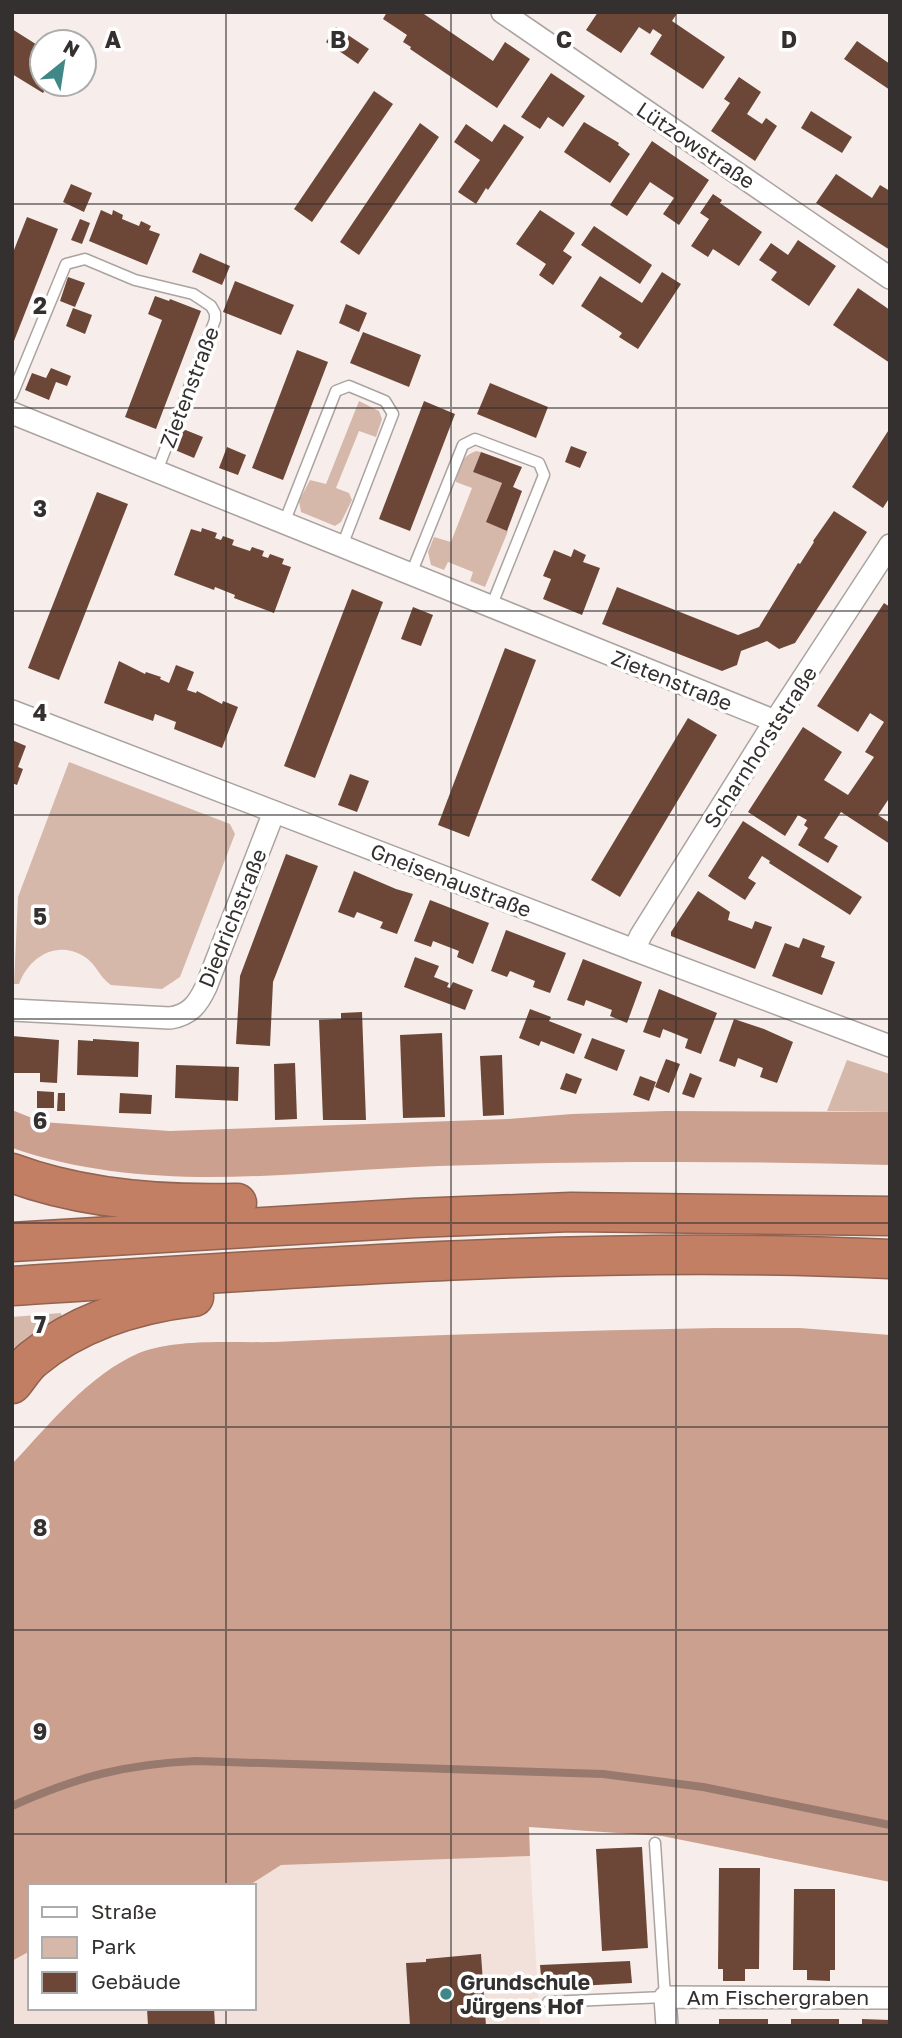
<svg xmlns="http://www.w3.org/2000/svg" width="902" height="2038" font-family="'Golos Text',sans-serif">
	<rect width="100%" height="100%" fill="#f7eeeb"/>
	<polygon fill="#f1e1da" points="530,1856 540,2026 12,2026 12,1961 30,1951 30,2008 254,2008 254,1886 248,1886 281,1865"/>
	<g fill="#d6b8ab">
		<polygon points="359,401 379,411 382,419 376,437 359,431 336,488 349,493 352,500 341,522 335,526 301,512 299,501 310,480 326,484"/>
		<path d="M476,451L481,452L473,472L502,483L487,522L508,531L485,587L470,581L473,572L448,562L444,570L431,565L428,552L434,537L451,542L472,488L456,482C456,468 463,455 476,451Z"/>
		<path d="M69,762L230,824L235,834L180,977L162,989L111,985C100,978 96,964 85,957C57,939 29,957 19,984H14L18,897Z"/>
		<polygon points="847,1060 890,1074 890,1112 827,1111"/>
		<polygon points="61,1313 63,1325 12,1369 12,1317"/>
	</g>
	<g fill="#cca08e">
		<path d="M12,1110L42,1122L170,1131L508,1119L572,1114L666,1111L890,1112V1165C739,1161 589,1161 439,1166C294,1171 152,1196 12,1148Z"/>
		<path d="M715,1328H800L890,1335V1882L662,1836L529,1827L530,1856L281,1865L248,1886H30V1951L12,1961V1464C50,1424 87,1376 139,1353C176,1338 235,1343 275,1342C422,1335 568,1331 715,1328Z"/>
	</g>
	<g fill="none" stroke-linecap="round" stroke-linejoin="round">
		<path stroke="#98796d" stroke-width="8" d="M12,1806C77,1777 125,1764 196,1761L603,1774L703,1787L890,1825"/>
	</g>
	<g fill="#6c4737">
		<polygon points="387,12 421,12 493,61 505,42 530,59 497,108 410,49 411,47 403,42 407,35 383,19"/>
		<polygon points="598,12 678,12 672,21 725,57 703,89 650,54 662,35 653,29 650,34 639,27 621,53 586,30"/>
		<polygon points="336,27 369,49 358,64 326,42"/>
		<polygon points="12,29 42,48 42,84 49,84 43,93 12,74"/>
		<polygon points="857,41 890,64 890,90 844,59"/>
		<polygon points="551,73 585,96 563,127 548,117 540,129 521,117"/>
		<polygon points="739,77 761,92 747,114 762,124 766,118 777,126 755,161 711,131 730,103 724,99"/>
		<polygon points="374,91 393,104 312,222 294,209"/>
		<polygon points="811,111 852,137 842,153 801,128"/>
		<polygon points="584,122 619,143 618,145 630,154 610,183 564,152"/>
		<polygon points="420,123 439,137 359,255 340,242"/>
		<polygon points="466,124 492,142 504,124 524,137 488,190 486,188 476,204 458,192 480,160 454,142"/>
		<polygon points="652,141 709,180 679,225 663,214 674,198 650,182 627,216 610,205"/>
		<polygon points="836,174 872,198 880,185 890,191 890,250 816,203"/>
		<polygon points="71,184 92,193 84,212 63,202"/>
		<polygon points="713,194 722,200 720,203 762,232 739,266 713,249 708,257 691,246 709,219 700,213"/>
		<polygon points="101,210 112,215 113,210 123,215 122,219 139,226 141,221 151,226 149,230 160,234 147,265 89,241"/>
		<polygon points="540,210 575,233 563,251 572,257 553,285 539,275 546,264 516,244"/>
		<polygon points="27,217 58,229 12,346 12,255"/>
		<polygon points="80,219 90,223 82,244 71,240"/>
		<polygon points="594,226 652,265 640,284 581,245"/>
		<polygon points="798,240 836,266 809,306 771,280 777,272 759,260 771,243 788,255"/>
		<polygon points="200,253 230,266 222,285 192,272"/>
		<polygon points="662,272 681,284 638,349 619,337 622,333 581,306 600,276 642,303"/>
		<polygon points="68,277 85,283 75,307 60,301"/>
		<polygon points="235,281 294,305 281,335 223,312"/>
		<polygon points="858,288 890,310 890,363 833,325"/>
		<polygon points="155,296 169,301 170,299 201,311 156,429 125,417 162,320 148,314"/>
		<polygon points="346,304 367,313 359,332 339,323"/>
		<polygon points="73,308 92,315 85,334 66,326"/>
		<polygon points="363,332 421,355 409,387 350,363"/>
		<polygon points="297,350 328,362 283,480 252,468"/>
		<polygon points="51,368 71,376 67,386 56,382 49,400 25,390 32,373 46,378"/>
		<polygon points="490,383 548,407 536,438 477,414"/>
		<polygon points="424,401 455,414 410,531 379,519"/>
		<polygon points="890,428 890,497 883,508 852,487"/>
		<polygon points="183,429 203,437 194,458 175,450"/>
		<polygon points="571,446 587,452 580,468 565,462"/>
		<polygon points="227,447 246,455 238,475 219,468"/>
		<polygon points="481,452 522,467 513,487 522,491 507,531 486,522 502,483 473,472"/>
		<polygon points="97,492 128,504 59,680 28,668"/>
		<polygon points="834,511 867,532 795,643 779,649 767,641 741,651 737,665 722,671 602,624 617,587 738,635 759,627 798,563 800,564 814,542 813,541"/>
		<polygon points="202,528 217,533 215,538 221,540 223,536 234,540 232,545 250,551 252,547 264,551 262,556 268,558 270,554 284,559 282,564 291,567 274,613 234,598 235,595 215,587 214,590 174,575 191,529 201,532"/>
		<polygon points="574,549 586,555 583,562 600,568 582,615 543,599 551,579 543,576 554,550 571,557"/>
		<polygon points="352,589 383,602 315,778 284,766"/>
		<polygon points="884,603 890,607 890,797 878,815 890,823 890,844 841,812 824,838 838,846 828,863 798,845 808,828 804,825 807,820 798,815 785,836 748,812 803,727 842,752 824,780 848,795 874,757 865,752 884,722 870,713 858,732 817,706"/>
		<polygon points="413,607 433,615 421,646 401,639"/>
		<polygon points="505,648 536,660 469,837 438,825"/>
		<polygon points="119,661 145,674 146,672 161,677 160,679 169,683 176,665 194,672 187,690 196,693 197,691 222,704 223,701 238,707 222,748 174,729 176,722 155,714 153,721 104,703"/>
		<polygon points="688,718 717,735 620,897 591,880"/>
		<polygon points="12,740 26,746 18,767 23,769 17,785 12,783"/>
		<polygon points="350,774 369,781 357,812 338,805"/>
		<polygon points="743,821 862,897 850,915 769,863 770,861 762,856 748,878 756,883 745,900 708,876"/>
		<polygon points="286,854 318,866 273,982 270,1046 236,1044 240,976"/>
		<polygon points="354,871 396,889 413,894 397,934 380,928 383,922 357,912 354,918 338,912"/>
		<polygon points="698,891 730,912 728,920 752,929 755,921 772,927 755,969 671,936 671,932"/>
		<polygon points="430,900 489,923 473,964 457,957 459,951 433,941 431,947 414,941"/>
		<polygon points="506,930 566,953 550,993 533,987 535,981 510,971 507,977 491,971"/>
		<polygon points="803,938 825,946 821,957 835,962 822,995 772,976 785,943 799,948"/>
		<polygon points="415,957 439,966 434,977 449,983 447,987 450,988 453,982 473,990 465,1010 404,987"/>
		<polygon points="583,959 642,982 627,1023 610,1016 612,1010 586,1000 584,1006 567,1000"/>
		<polygon points="659,989 717,1013 701,1054 685,1048 688,1039 663,1029 660,1038 643,1032"/>
		<polygon points="530,1009 551,1017 549,1021 582,1034 574,1054 541,1041 539,1046 519,1038"/>
		<polygon points="362,1012 366,1120 323,1120 319,1020 341,1019 341,1013"/>
		<polygon points="734,1019 764,1029 793,1042 777,1083 760,1077 763,1068 738,1058 735,1067 719,1061"/>
		<polygon points="442,1033 445,1117 403,1118 400,1035"/>
		<polygon points="12,1036 59,1040 57,1083 40,1082 40,1073 12,1073"/>
		<polygon points="592,1038 625,1050 617,1071 584,1058"/>
		<polygon points="93,1039 139,1042 138,1077 77,1075 78,1040 93,1041"/>
		<polygon points="502,1055 504,1115 483,1116 480,1056"/>
		<polygon points="666,1059 680,1064 669,1093 655,1087"/>
		<polygon points="295,1063 297,1119 275,1120 274,1064"/>
		<polygon points="176,1065 239,1067 238,1101 175,1098"/>
		<polygon points="566,1073 582,1079 576,1094 560,1089"/>
		<polygon points="690,1073 702,1078 694,1098 682,1094"/>
		<polygon points="640,1076 656,1082 649,1101 633,1095"/>
		<polygon points="37,1091 54,1092 54,1108 37,1108"/>
		<polygon points="58,1093 65,1093 65,1111 57,1111"/>
		<polygon points="120,1093 152,1095 151,1114 119,1113"/>
		<polygon points="642,1847 648,1948 602,1951 596,1849"/>
		<polygon points="719,1868 760,1868 759,1969 745,1969 745,1981 723,1981 723,1969 718,1969"/>
		<polygon points="794,1889 835,1889 835,1970 830,1970 830,1981 807,1980 807,1970 793,1970"/>
		<polygon points="481,1954 486,2026 410,2026 406,1963 426,1962 426,1959"/>
		<polygon points="630,1961 632,1983 542,1988 540,1965"/>
		<polygon points="147,2008 214,2008 215,2026 148,2026"/>
		<rect x="719" y="2019" width="49" height="7"/>
		<rect x="791" y="2019" width="48" height="7"/>
		<polygon points="862,2019 890,2020 890,2026 862,2026"/>
	</g>
	<g fill="none" stroke-linecap="round" stroke-linejoin="round">
		<defs>
			<g id="service">
				<polyline points="12,395 66,264 85,259 135,280 193,294 211,306 215,313 215,320 157,471"/>
				<polyline points="284,523 336,391 349,386 385,401 393,414 342,546"/>
				<polyline points="411,574 463,445 475,439 539,463 544,475 491,607"/>
				<polyline points="548,2002 665,1997 655,1843"/>
			</g>
			<g id="minor">
				<polyline points="502,12 890,278"/>
				<polyline points="12,413 775,721"/>
				<polyline points="12,711 634,950 890,1046"/>
				<polyline points="634,950 641,935 775,721 890,545"/>
				<path d="M12,1010L170,1018C190,1015 198,1004 206,987L274,812"/>
				<polyline points="667,2026 665,1997 890,1998"/>
			</g>
			<g id="motorway">
				<path d="M12,1173C82,1199 163,1205 237,1203"/>
				<polyline points="12,1242 414,1218 571,1212 890,1216"/>
				<path d="M12,1286C304,1268 597,1245 890,1259"/>
				<path d="M12,1384C19,1376 25,1365 33,1359C79,1321 136,1304 194,1297"/>
			</g>
		</defs>
		<use href="#service" stroke="#aba3a0" stroke-width="13"/>
		<use href="#minor" stroke="#aba3a0" stroke-width="24"/>
		<use href="#motorway" stroke="#916351" stroke-width="41"/>
		<use href="#service" stroke="#fff" stroke-width="10"/>
		<use href="#minor" stroke="#fff" stroke-width="21"/>
		<use href="#motorway" stroke="#c37f63" stroke-width="38"/>
	</g>
	<path fill="none" stroke="#33302f" stroke-width="2" stroke-opacity="0.55" d="M226,12V1886M451,12V2026M676,12V2026M12,204H890M12,408H890M12,611H890M12,815H890M12,1019H890M12,1223H890M12,1427H890M12,1630H890M12,1834H890M226,2008V2026"/>
	<circle fill="#408887" stroke="#fff" stroke-width="2.5" cx="446" cy="1994" r="7"/>
	<g text-anchor="middle" dominant-baseline="central" stroke-width="7" stroke-linejoin="round" paint-order="stroke">
		<g font-size="21" fill="#33302f" stroke="#fff">
			<text transform="translate(696 145) rotate(34)">Lützowstraße</text>
			<text transform="translate(189 387) rotate(-69)">Zietenstraße</text>
			<text transform="translate(672 680) rotate(22)">Zietenstraße</text>
			<text transform="translate(760 747) rotate(-57)">Scharnhorststraße</text>
			<text transform="translate(451 880) rotate(21)">Gneisenaustraße</text>
			<text transform="translate(232 918) rotate(-68)">Diedrichstraße</text>
			<text x="778" y="1997">Am Fischergraben</text>
		</g>
		<g font-size="21" font-weight="bold" fill="#33302f" stroke="#fff" text-anchor="start">
			<text x="460" y="1982">Grundschule<tspan x="460" dy="24">Jürgens Hof</tspan></text>
		</g>
	</g>
	<g font-size="23" text-anchor="middle" font-weight="bold" fill="#33302f" stroke="#fff" stroke-width="7" stroke-linejoin="round" paint-order="stroke">
		<text x="113" y="48">A</text>
		<text x="338" y="48">B</text>
		<text x="564" y="48">C</text>
		<text x="789" y="48">D</text>
		<text x="40" y="314">2</text>
		<text x="40" y="517">3</text>
		<text x="40" y="721">4</text>
		<text x="40" y="925">5</text>
		<text x="40" y="1129">6</text>
		<text x="40" y="1333">7</text>
		<text x="40" y="1536">8</text>
		<text x="40" y="1740">9</text>
	</g>
	<rect width="902" height="2038" fill="none" stroke="#33302f" stroke-width="28"/>
	<rect x="28" y="1884" width="228" height="126" fill="#ffffff" stroke="#adacac" stroke-width="2"/>
	<rect x="42" y="1907" width="35" height="10" fill="#ffffff" stroke="#adacac" stroke-width="2"/>
	<text x="91" y="1919" font-size="21" fill="#33302f">Straße</text>
	<rect x="42" y="1937" width="35" height="21" fill="#d6b8ab" stroke="#adacac" stroke-width="2"/>
	<text x="91" y="1954" font-size="21" fill="#33302f">Park</text>
	<rect x="42" y="1972" width="35" height="21" fill="#6c4737" stroke="#adacac" stroke-width="2"/>
	<text x="91" y="1989" font-size="21" fill="#33302f">Gebäude</text>
	<g transform="translate(63 63) rotate(30)"><circle r="33" fill="#ffffff" stroke="#adacac" stroke-width="2"/>
	<path d="M0-5L12 26L0 18L-12 26Z" fill="#408887"/>
	<text y="-10" font-size="19" font-weight="bold" text-anchor="middle" fill="#33302f">N</text>
	</g>
</svg>
